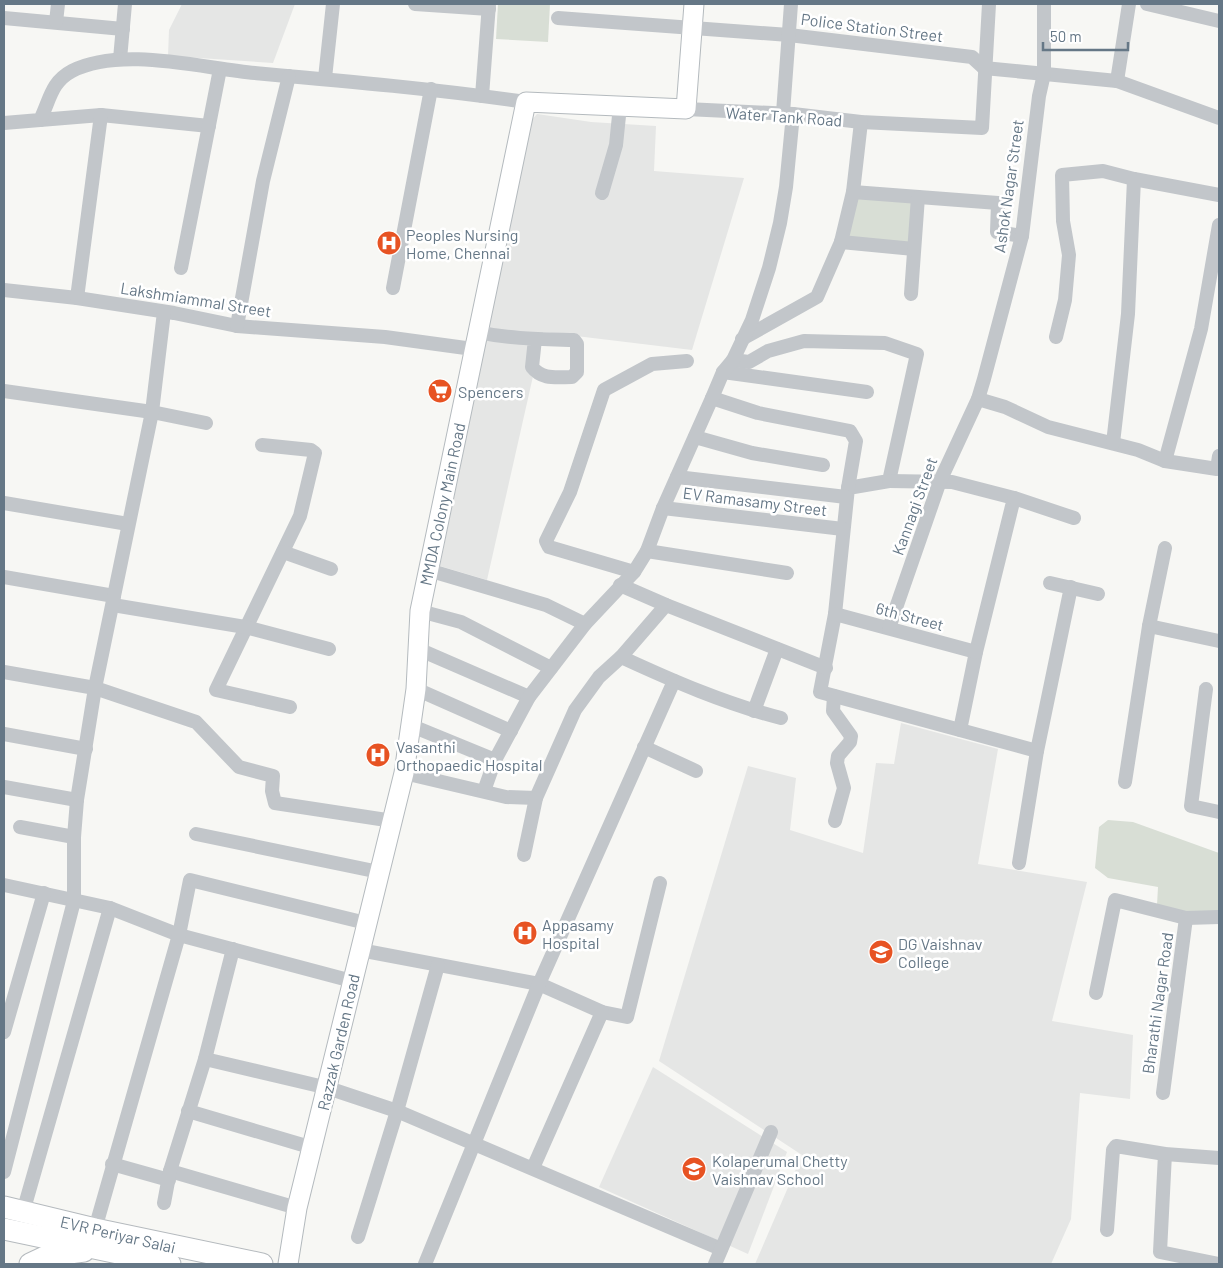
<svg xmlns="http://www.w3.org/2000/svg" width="1223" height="1268" font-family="Barlow,sans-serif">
	<rect width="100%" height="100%" fill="#f7f7f4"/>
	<g fill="#e5e6e5">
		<polygon points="182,4 295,4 273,63 168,56 169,30"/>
		<polygon points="537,114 591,122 656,126 654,171 744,178 692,350 543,332 487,580 440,566 531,121"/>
		<polygon points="901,723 998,749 978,864 1087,882 1052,1021 1133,1035 1130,1099 1080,1093 1071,1219 1051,1264 755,1264 802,1155 659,1061 748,766 796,778 790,830 863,853 876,763 894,764"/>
		<polygon points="653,1067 787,1152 748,1254 599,1187"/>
	</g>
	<g fill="#d8ded5">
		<polygon points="498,4 550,4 548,42 496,39"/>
		<polygon points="856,193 918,199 913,248 845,239"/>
		<polygon points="1108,820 1133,822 1219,853 1219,913 1187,914 1157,905 1158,887 1108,878 1095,868 1099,827"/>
	</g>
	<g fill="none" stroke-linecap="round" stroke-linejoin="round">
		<defs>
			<polyline id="secondary" points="288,1264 297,1208 404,773 416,689 420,611 526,102 686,109 694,4"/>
			<g id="primary">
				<polyline points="4,1207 95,1229 262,1264"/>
				<polyline points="4,1229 170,1264"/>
				<polyline points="30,1264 47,1256 84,1251"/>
			</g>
		</defs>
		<use href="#secondary" stroke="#b4babe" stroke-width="21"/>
		<use href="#primary" stroke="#b5babe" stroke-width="23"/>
		<g stroke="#c2c6ca" stroke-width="14">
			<polyline points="415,4 489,9"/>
			<polyline points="1147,4 1219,21"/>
			<polyline points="4,18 123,29"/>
			<polyline points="558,18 789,35 972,57 984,68"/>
			<polyline points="56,22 58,4"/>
			<polyline points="120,59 125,4"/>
			<polyline points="984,68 1117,81 1219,118"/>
			<polyline points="325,78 333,4"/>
			<polyline points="1117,81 1129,4"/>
			<polyline points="482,96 489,4"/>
			<polyline points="686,109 793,114 861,122 982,128 989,4"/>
			<polyline points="783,113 791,4"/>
			<polyline points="40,120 101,115 209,126"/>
			<path d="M4,123L40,120C50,100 51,82 72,71C121,46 201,68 255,73C345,81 436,89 526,102"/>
			<polyline points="853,192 998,203 997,232 1022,236"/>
			<polyline points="602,193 616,145 620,106"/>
			<polyline points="841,242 914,249"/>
			<polyline points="181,268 220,69"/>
			<polyline points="393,288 431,89"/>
			<polyline points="4,290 77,298 174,313 237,326 385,337 473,349"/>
			<polyline points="911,294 918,197"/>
			<polyline points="77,298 101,115"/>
			<polyline points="237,326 263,181 289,76"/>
			<path d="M477,332C510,339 541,339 574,340L577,344V372L572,377C556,377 542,380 532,367L535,339"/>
			<polyline points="1056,337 1065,300 1069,255 1063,221 1062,175 1103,171 1134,179"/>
			<polyline points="742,339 817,297 841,242 853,192 861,122"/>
			<polyline points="733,360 749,362 768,351 804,341 885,343 917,354 889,481 848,488 835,614 820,692 1037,751"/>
			<polyline points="723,372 867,392"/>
			<polyline points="4,391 152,412 206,423"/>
			<polyline points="712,398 758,413 850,431 856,441 848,488"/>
			<polyline points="978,399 1005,407 1048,427 1138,450 1165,461 1217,469 1219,456"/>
			<polyline points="695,437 752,453 823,465"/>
			<polyline points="1113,443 1128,314 1134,179 1219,195"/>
			<polyline points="262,445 311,450 315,453 300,516 216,690 290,707"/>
			<polyline points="1165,461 1201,329 1219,225"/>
			<polyline points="677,477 846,497"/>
			<polyline points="889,481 952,482 1014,498 976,652 960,730"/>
			<polyline points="1014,498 1074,518"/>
			<polyline points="4,503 128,524"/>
			<polyline points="663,508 843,529"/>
			<polyline points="647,551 787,573"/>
			<polyline points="283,552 331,569"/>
			<polyline points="428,570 546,605 585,624"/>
			<polyline points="634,572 549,547 546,541 570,492 604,390 652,364 687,361"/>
			<polyline points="4,577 114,596"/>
			<polyline points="1050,583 1098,594"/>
			<polyline points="620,585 666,605 826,668"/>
			<polyline points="113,605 245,627 329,649"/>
			<polyline points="420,611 461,622 551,668"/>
			<polyline points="835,614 976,652"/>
			<polyline points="1149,626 1219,641"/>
			<polyline points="889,628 940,481 978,399 984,379 1022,236 1039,96 1044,74 1044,4"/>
			<polyline points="418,649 529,697"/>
			<path d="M621,657C673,681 726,704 781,718"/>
			<polyline points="4,672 95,688 196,722 239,767 273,776 272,791 275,803 393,821"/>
			<polyline points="416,689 511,731"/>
			<polyline points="1206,689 1191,806 1219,812"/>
			<polyline points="834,696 833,711 851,736 850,742 838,756 837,763 844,788 835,821"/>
			<polyline points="754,711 777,649"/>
			<polyline points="412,726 495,760"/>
			<polyline points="4,734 86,749"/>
			<polyline points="644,747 696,771"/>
			<polyline points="404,773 506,797 536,798 575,710 599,677 621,657 666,605"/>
			<polyline points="1125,782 1149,626 1165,548"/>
			<polyline points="4,787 77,800"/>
			<polyline points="484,791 495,760 529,697 585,624 634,572 647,551 663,508 712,398 723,372 733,360 752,320 769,268 780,223 786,187 793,114"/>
			<polyline points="20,827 74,837"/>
			<polyline points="196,834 379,872"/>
			<polyline points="524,855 536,798"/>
			<polyline points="1019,863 1037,751 1071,587"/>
			<polyline points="4,885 110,908 179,935 352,981"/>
			<polyline points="360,950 539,984 602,1012 627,1017 660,883"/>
			<polyline points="1096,993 1115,900 1186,918 1219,917"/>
			<polyline points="4,1032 44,893"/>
			<polyline points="205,1059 328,1088 397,1111 721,1249"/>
			<polyline points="1163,1093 1186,918"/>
			<polyline points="188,1111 313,1148"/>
			<polyline points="1165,1154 1160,1252 1219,1264"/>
			<polyline points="112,1164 169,1180"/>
			<polyline points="533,1168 602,1012"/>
			<polyline points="170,1171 297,1208"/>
			<polyline points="4,1172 74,901 74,837 77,800 95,688 152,412 164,312"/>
			<polyline points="164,1203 170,1171 205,1059 233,949"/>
			<polyline points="23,1212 110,908"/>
			<polyline points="95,1229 179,935 190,880 366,923"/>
			<polyline points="1107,1230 1113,1150 1116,1146 1165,1154 1219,1158"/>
			<polyline points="358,1237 397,1111 438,965"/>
			<polyline points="425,1264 539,984 674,681"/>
			<polyline points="715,1264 771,1132"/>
		</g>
		<use href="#secondary" stroke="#fff" stroke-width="19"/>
		<use href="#primary" stroke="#fff" stroke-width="21"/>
	</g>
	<defs>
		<symbol id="hospital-disc" viewBox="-11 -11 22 22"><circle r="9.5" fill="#e75323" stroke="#fff"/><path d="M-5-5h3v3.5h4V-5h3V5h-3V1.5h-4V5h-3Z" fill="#fff"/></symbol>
		<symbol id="supermarket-disc" viewBox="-11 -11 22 22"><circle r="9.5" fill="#e75323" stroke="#fff"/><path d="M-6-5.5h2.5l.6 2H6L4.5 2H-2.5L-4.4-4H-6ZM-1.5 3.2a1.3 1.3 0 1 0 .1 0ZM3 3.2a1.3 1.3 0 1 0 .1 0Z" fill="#fff"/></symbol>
		<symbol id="university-disc" viewBox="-11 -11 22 22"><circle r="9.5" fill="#e75323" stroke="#fff"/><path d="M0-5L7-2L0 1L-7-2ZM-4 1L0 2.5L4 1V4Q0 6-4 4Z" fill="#fff"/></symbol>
		<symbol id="school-disc" viewBox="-11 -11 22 22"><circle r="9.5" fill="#e75323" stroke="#fff"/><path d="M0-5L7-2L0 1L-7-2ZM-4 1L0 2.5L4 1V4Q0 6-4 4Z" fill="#fff"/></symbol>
	</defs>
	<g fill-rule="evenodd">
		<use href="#hospital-disc" x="375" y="229" width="28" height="28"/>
		<use href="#supermarket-disc" x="426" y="377" width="28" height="28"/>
		<use href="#hospital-disc" x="364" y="741" width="28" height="28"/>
		<use href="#hospital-disc" x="511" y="919" width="28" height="28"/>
		<use href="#university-disc" x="867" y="938" width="28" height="28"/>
		<use href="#school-disc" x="680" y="1155" width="28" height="28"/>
	</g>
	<g text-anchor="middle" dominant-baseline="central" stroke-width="5" stroke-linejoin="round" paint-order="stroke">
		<g font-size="16" fill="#657786" stroke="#fff">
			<text transform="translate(872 27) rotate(7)">Police Station Street</text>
			<text transform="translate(784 116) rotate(4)">Water Tank Road</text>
			<text transform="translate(1008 186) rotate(-82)">Ashok Nagar Street</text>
			<text transform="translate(196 299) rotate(9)">Lakshmiammal Street</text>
			<text transform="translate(755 501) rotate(7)">EV Ramasamy Street</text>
			<text transform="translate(442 504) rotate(-78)">MMDA Colony Main Road</text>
			<text transform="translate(914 506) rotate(-70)">Kannagi Street</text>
			<text transform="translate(910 616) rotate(15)">6th Street</text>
			<text transform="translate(1157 1003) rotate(-82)">Bharathi Nagar Road</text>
			<text transform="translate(338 1042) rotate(-77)">Razzak Garden Road</text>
			<text transform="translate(118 1234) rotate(13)">EVR Periyar Salai</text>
		</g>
		<g font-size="16" fill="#657786" stroke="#fff" text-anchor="start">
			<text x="406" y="234">Peoples Nursing<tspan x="406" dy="18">Home, Chennai</tspan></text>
			<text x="458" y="391">Spencers</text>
			<text x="396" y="746">Vasanthi<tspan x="396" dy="18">Orthopaedic Hospital</tspan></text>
			<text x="542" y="924">Appasamy<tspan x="542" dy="18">Hospital</tspan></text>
			<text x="898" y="943">DG Vaishnav<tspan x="898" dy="18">College</tspan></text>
			<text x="712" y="1160">Kolaperumal Chetty<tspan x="712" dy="18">Vaishnav School</tspan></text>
		</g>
	</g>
	<rect width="1223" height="1268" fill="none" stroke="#657786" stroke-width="10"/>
	<path d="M1043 42v8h85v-8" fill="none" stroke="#657786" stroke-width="2.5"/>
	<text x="1050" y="42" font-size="15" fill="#657786" stroke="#ffffff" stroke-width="4" paint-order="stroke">50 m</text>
</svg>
